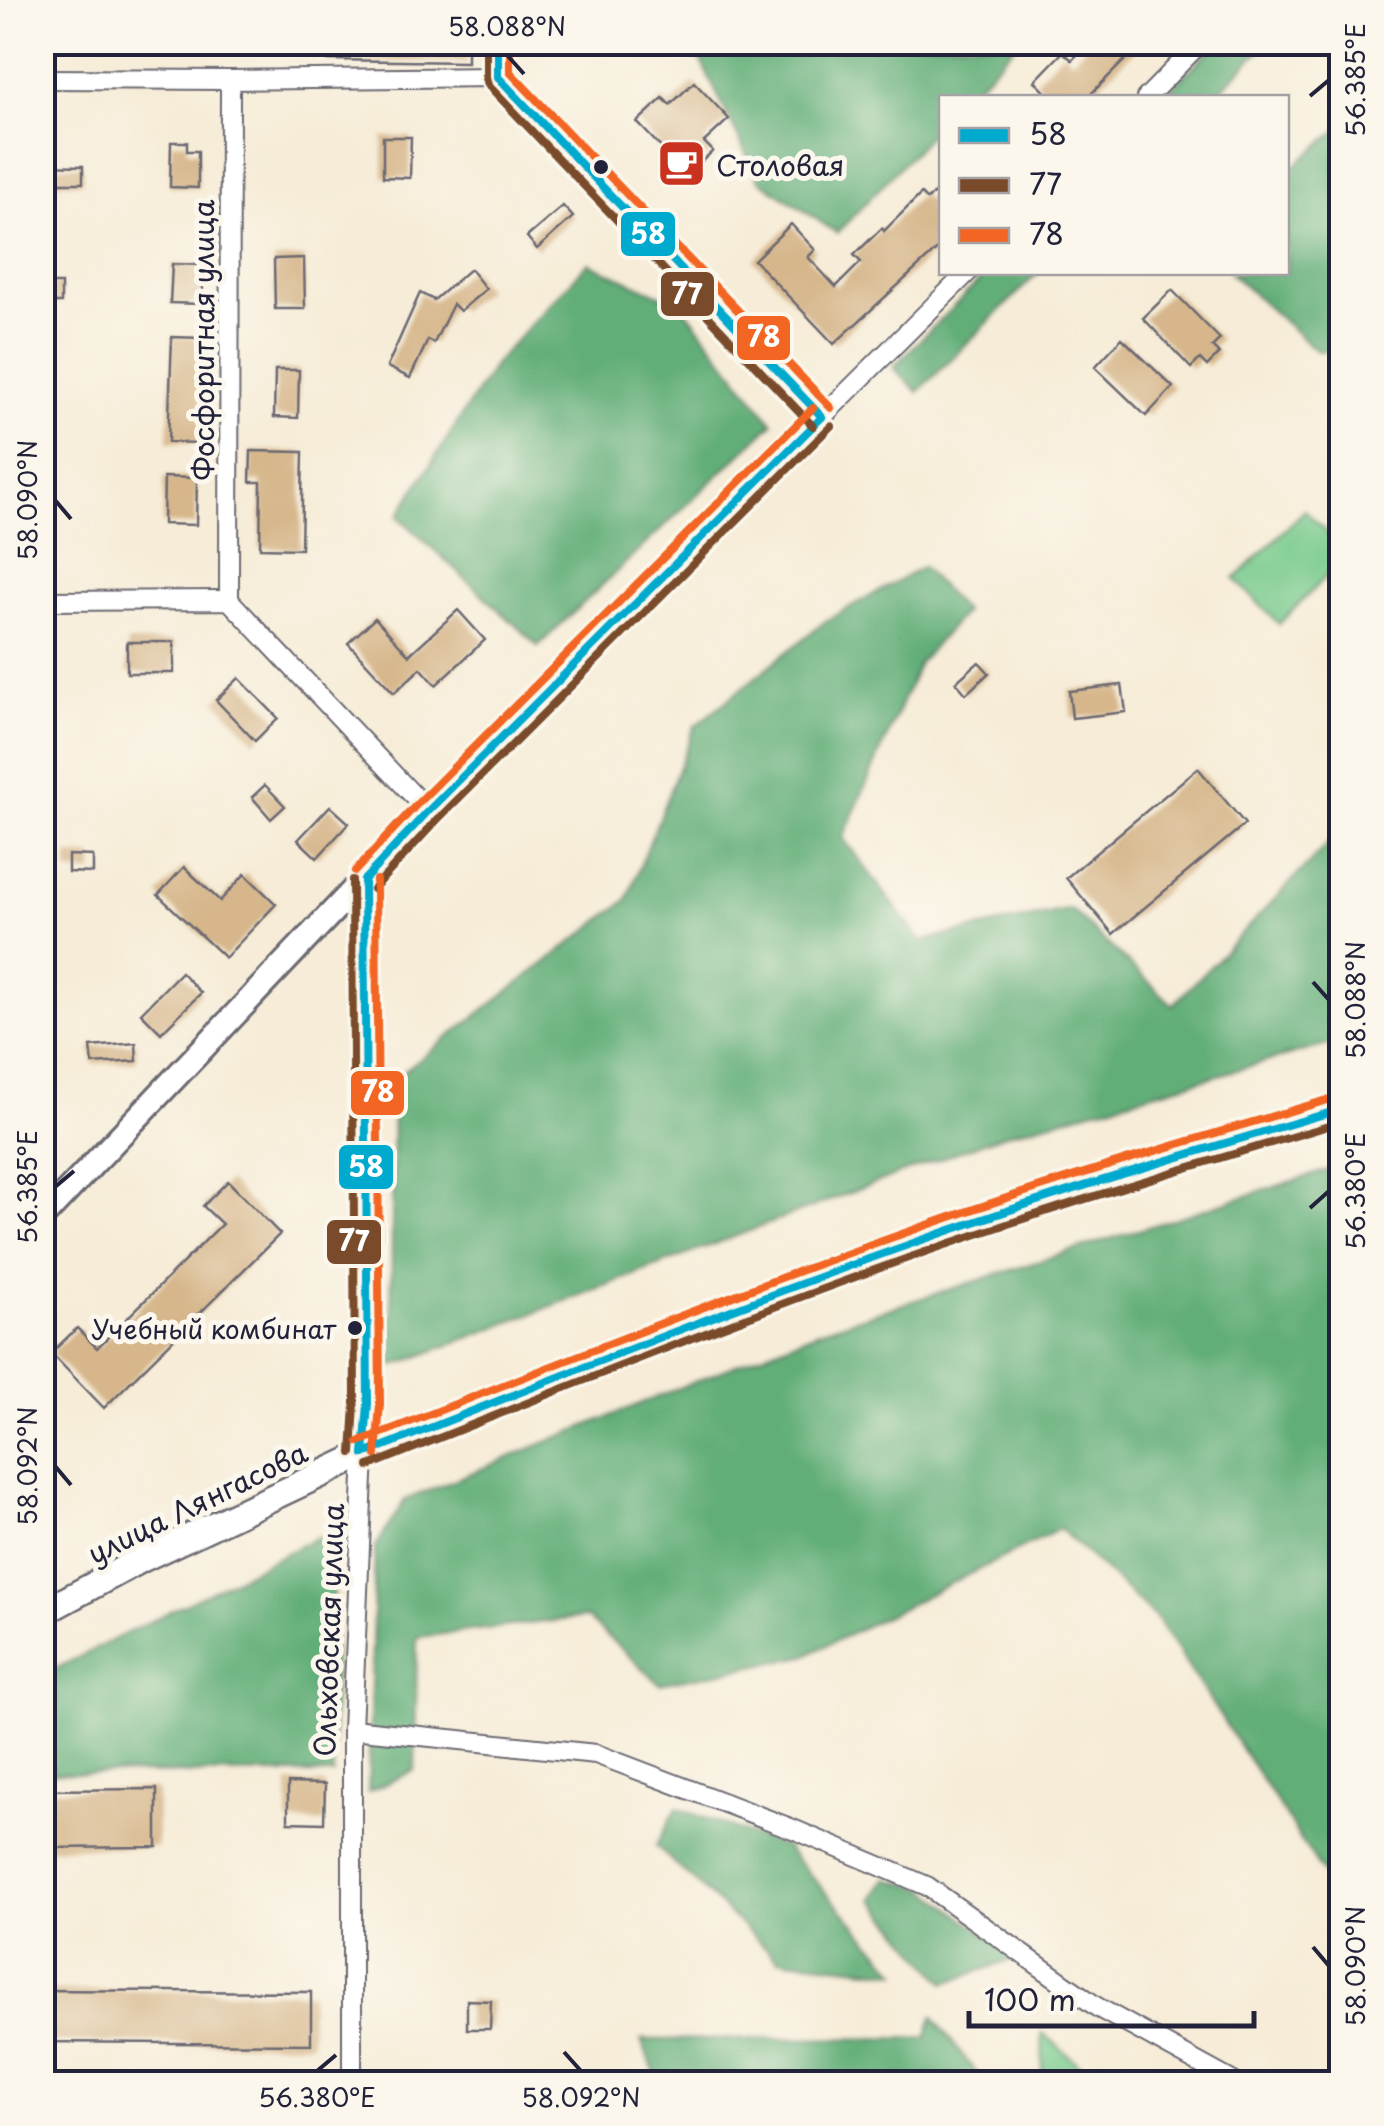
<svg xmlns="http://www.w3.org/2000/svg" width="1384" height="2126" font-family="'Playpen Sans',sans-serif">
	<rect width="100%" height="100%" fill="#fbf7ec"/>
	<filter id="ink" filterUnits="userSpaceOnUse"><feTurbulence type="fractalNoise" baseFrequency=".01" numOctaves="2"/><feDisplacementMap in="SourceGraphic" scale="20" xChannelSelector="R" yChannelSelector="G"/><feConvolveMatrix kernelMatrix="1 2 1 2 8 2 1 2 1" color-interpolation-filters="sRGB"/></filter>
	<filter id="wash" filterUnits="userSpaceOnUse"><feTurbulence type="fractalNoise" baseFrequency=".0048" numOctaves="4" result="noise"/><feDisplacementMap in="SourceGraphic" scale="40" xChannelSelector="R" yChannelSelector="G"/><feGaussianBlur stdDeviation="2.25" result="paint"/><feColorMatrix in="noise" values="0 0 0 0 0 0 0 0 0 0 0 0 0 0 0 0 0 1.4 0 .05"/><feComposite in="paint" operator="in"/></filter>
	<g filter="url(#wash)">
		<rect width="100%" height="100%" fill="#f6ecd7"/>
		<g fill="#78ca8d" stroke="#4d7664" stroke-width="2.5">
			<polygon points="1305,510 1341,548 1341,562 1279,624 1235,579"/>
			<polygon points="1042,2033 1043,2033 1101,2083 1045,2083 1043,2079"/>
		</g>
		<g fill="#62ae78" stroke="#42685a" stroke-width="2.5">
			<polygon points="628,43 1017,42 1017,43 966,97 942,98 941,123 837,233 759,180 700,59"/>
			<polygon points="1217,43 1268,43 1213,97 1162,97"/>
			<polygon points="1341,127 1341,349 1317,351 1230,273 1286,272 1287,172"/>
			<polygon points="588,263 682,305 773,423 538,646 398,516 496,362"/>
			<polygon points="987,273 1038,273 918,392 893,367"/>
			<polygon points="923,567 964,612 919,663 843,838 921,941 1070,909 1173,1005 1341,830 1341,1041 1005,1134 391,1367 393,1080 627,900 695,726 827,620"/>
			<polygon points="1341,1166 1341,1901 1156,1618 1060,1529 805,1656 660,1684 586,1617 417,1637 415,1770 368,1792 375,1548 405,1500 821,1330"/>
			<polygon points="318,1537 334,1549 333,1774 43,1773 43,1675"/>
			<polygon points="677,1808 785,1847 898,1972 778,1959 656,1846"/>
			<polygon points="886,1879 925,1888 1017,1958 945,1983 873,1899"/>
			<polygon points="933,2017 984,2083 659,2083 641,2040 926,2038"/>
		</g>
		<g id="blocks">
			<g fill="#d6b68a">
				<polygon points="327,42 467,42 467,62 327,60"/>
				<polygon points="1090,42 1143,42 1087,98 1051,98 1035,81 1063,52 1072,60"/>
				<polygon points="694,82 729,119 704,142 713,151 687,175 637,122 663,98 670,105"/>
				<polygon points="383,137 411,137 410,178 383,177"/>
				<polygon points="171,142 187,142 187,151 198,151 198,188 170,187"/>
				<polygon points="42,165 83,166 83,183 42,183"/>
				<polygon points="942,186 942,245 834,344 754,260 791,224 815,250 808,257 836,287 861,262 854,255 882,228 884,231 921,194 927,200"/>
				<polygon points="563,206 573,217 537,249 527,237"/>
				<polygon points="304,258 305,309 275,309 274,259"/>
				<polygon points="172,264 204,265 202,304 170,303"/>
				<polygon points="470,269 486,289 460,311 453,304 434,343 428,340 410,378 387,367 420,293 434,300"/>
				<rect x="42" y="284" width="19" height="19"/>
				<polygon points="1172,290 1220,339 1212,347 1219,354 1207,366 1200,359 1191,368 1143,318"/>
				<polygon points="172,337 203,338 200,443 168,442"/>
				<polygon points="1122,338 1173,387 1146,416 1095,367"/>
				<polygon points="275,370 299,370 298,418 274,417"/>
				<polygon points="251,451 303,452 301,549 260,548 261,482 250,482"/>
				<polygon points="164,477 197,478 196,525 163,524"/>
				<polygon points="458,610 485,640 436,685 421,668 394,693 348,643 375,618 409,655"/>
				<rect x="127" y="642" width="47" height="31"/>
				<polygon points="979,662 989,673 966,694 956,682"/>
				<polygon points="239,678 278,718 255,741 216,700"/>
				<polygon points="1122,685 1126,712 1072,718 1069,691"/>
				<polygon points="1198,768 1245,824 1113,934 1066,878"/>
				<polygon points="265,785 285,806 271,819 252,797"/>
				<polygon points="330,806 349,823 317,858 298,840"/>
				<polygon points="68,855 93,856 93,873 68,872"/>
				<polygon points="184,867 220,901 245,874 276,904 225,958 158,895"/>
				<polygon points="181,972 201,993 161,1033 141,1013"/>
				<polygon points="136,1043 137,1061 93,1064 91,1047"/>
				<polygon points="228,1181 280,1234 104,1408 51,1353 77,1328 97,1348 222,1224 203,1206"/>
				<polygon points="288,1783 325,1784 324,1823 288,1822"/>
				<polygon points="157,1789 157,1847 42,1848 42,1790"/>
				<polygon points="42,1990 311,1992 311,2044 42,2042"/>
				<polygon points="467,2000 491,2001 490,2029 467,2029"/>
			</g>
		</g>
	</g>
	<g filter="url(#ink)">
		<use href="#blocks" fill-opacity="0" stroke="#6c6972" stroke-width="2.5"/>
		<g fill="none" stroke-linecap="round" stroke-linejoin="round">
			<defs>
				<g id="minor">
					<polyline points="42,79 230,80 498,77"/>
					<polyline points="1146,98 1201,42"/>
					<polyline points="822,417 968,272"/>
					<polyline points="229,600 230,80"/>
					<polyline points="42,601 229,600 428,811"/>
					<polyline points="352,1729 596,1754 793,1829 927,1886 1097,2007 1237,2084"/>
					<polyline points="352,2084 352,1729 364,1454"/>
				</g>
				<g id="tertiary">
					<polyline points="364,880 368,1404 364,1454"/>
					<polyline points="42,1218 428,811 822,417 498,77 498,42"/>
				</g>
				<polyline id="secondary" points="42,1613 142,1559 364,1454 604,1359 869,1259 1139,1169 1342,1109"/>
			</defs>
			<use href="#minor" stroke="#6c6972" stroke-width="22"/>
			<use href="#tertiary" stroke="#6c6972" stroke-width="28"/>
			<use href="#secondary" stroke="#6c6972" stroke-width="30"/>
			<use href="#minor" stroke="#fff" stroke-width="18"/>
			<use href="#tertiary" stroke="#fff" stroke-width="22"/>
			<use href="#secondary" stroke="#fff" stroke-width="25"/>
			<defs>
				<g id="bus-1">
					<polyline points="498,42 498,77 822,417"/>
					<polyline points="364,880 428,811 822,417"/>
					<polyline points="364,880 368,1404 364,1454"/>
					<path d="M364,1454C549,1381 734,1306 922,1240C1060,1191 1201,1150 1342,1109"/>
				</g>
				<g id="bus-2">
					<polyline points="486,42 486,78 488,85 813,426"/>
					<polyline points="352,880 355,1404 352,1453"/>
					<polyline points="373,889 437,820 831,426"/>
					<path d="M369,1466C554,1392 740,1317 928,1251C1065,1203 1203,1163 1342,1122"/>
				</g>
				<g id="bus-3">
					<polyline points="510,42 510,72 831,408"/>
					<polyline points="355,871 419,802 813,408"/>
					<path d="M359,1442C545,1369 730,1294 919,1228C1057,1179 1198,1138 1338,1097"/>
					<polyline points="376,1455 380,1404 376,880"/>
				</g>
			</defs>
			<use href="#bus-1" stroke="#fbf7ec" stroke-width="15"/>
			<use href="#bus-2" stroke="#fbf7ec" stroke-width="15"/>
			<use href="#bus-3" stroke="#fbf7ec" stroke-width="15"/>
			<use href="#bus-1" stroke="#00a9ce" stroke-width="8"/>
			<use href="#bus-2" stroke="#7a4b2a" stroke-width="8"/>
			<use href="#bus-3" stroke="#f26522" stroke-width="8"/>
		</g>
	</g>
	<path fill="none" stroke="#22223b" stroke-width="4" d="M507,55L524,74M1310,96L1329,80M55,500L71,519M1313,982L1329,1000M55,1187L74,1171M1310,1208L1329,1191M55,1466L71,1485M1313,1947L1329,1966M564,2052L581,2071M317,2071L336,2055"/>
	<defs>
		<symbol id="cafe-square" viewBox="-11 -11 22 22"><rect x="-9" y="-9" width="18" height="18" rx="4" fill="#c8321e" stroke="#fbf7ec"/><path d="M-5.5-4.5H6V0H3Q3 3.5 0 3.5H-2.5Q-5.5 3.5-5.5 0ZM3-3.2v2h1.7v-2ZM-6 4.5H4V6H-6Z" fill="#fff"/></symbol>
	</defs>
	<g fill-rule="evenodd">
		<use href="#cafe-square" x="654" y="136" width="55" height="55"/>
	</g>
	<g fill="#22223b" stroke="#fbf7ec" stroke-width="4">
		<circle cx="601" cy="167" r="9"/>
		<circle cx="355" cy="1328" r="9"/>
	</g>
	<g text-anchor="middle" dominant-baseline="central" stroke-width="10" stroke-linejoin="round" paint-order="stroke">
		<g font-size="26" fill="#22223b" stroke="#fbf7ec" text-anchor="end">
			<text x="336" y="1328">Учебный комбинат</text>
		</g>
		<g font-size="28" fill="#22223b" stroke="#fbf7ec" text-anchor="start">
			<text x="716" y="164">Столовая</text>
		</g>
		<g font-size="28" fill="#22223b" stroke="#fbf7ec">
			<text transform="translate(202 340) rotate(-90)">Фосфоритная улица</text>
			<text transform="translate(197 1502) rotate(-26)">улица Лянгасова</text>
			<text transform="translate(328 1630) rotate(-88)">Ольховская улица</text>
		</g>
	</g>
	<g stroke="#fbf7ec" stroke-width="4">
		<rect x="619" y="210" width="58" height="48" rx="10" fill="#00a9ce"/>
		<rect x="659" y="270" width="57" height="48" rx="10" fill="#7a4b2a"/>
		<rect x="735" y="314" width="57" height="48" rx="10" fill="#f26522"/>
		<rect x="349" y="1069" width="57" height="48" rx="10" fill="#f26522"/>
		<rect x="337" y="1143" width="58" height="48" rx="10" fill="#00a9ce"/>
		<rect x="325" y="1218" width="58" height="48" rx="10" fill="#7a4b2a"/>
	</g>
	<g font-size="28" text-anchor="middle" font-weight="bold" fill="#fff">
		<text x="648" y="244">58</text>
		<text x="687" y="304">77</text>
		<text x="764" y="347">78</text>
		<text x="378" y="1102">78</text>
		<text x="366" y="1177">58</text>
		<text x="354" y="1251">77</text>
	</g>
	<rect width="1384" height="2126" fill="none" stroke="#fbf7ec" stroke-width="110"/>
	<rect x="939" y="95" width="350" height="180" fill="#fbf7ec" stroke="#a4a2a5" stroke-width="2.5"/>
	<rect x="959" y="128" width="50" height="15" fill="#00a9ce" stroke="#a4a2a5" stroke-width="2.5"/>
	<text x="1029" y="145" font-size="30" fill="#22223b">58</text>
	<rect x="959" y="178" width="50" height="15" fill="#7a4b2a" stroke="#a4a2a5" stroke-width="2.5"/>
	<text x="1029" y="195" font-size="30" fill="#22223b">77</text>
	<rect x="959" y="228" width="50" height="15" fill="#f26522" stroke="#a4a2a5" stroke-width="2.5"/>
	<text x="1029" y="245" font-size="30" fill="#22223b">78</text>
	<path d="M969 2011v15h285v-15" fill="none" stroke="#22223b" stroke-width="5"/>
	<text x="984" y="2011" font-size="30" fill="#22223b" stroke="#fbf7ec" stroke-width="8" paint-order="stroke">100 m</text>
	<rect x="55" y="55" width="1274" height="2016" fill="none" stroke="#22223b" stroke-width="4"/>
	<g font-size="25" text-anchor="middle" fill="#22223b">
		<text x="507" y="36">58.088°N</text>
		<text transform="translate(1356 80) rotate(-90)" y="9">56.385°E</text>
		<text transform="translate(28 500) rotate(-90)" y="9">58.090°N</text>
		<text transform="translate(1356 1000) rotate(-90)" y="9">58.088°N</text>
		<text transform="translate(28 1187) rotate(-90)" y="9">56.385°E</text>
		<text transform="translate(1356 1191) rotate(-90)" y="9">56.380°E</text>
		<text transform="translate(28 1466) rotate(-90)" y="9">58.092°N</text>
		<text transform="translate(1356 1966) rotate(-90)" y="9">58.090°N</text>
		<text x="317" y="2107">56.380°E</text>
		<text x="581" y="2107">58.092°N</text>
	</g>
</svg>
